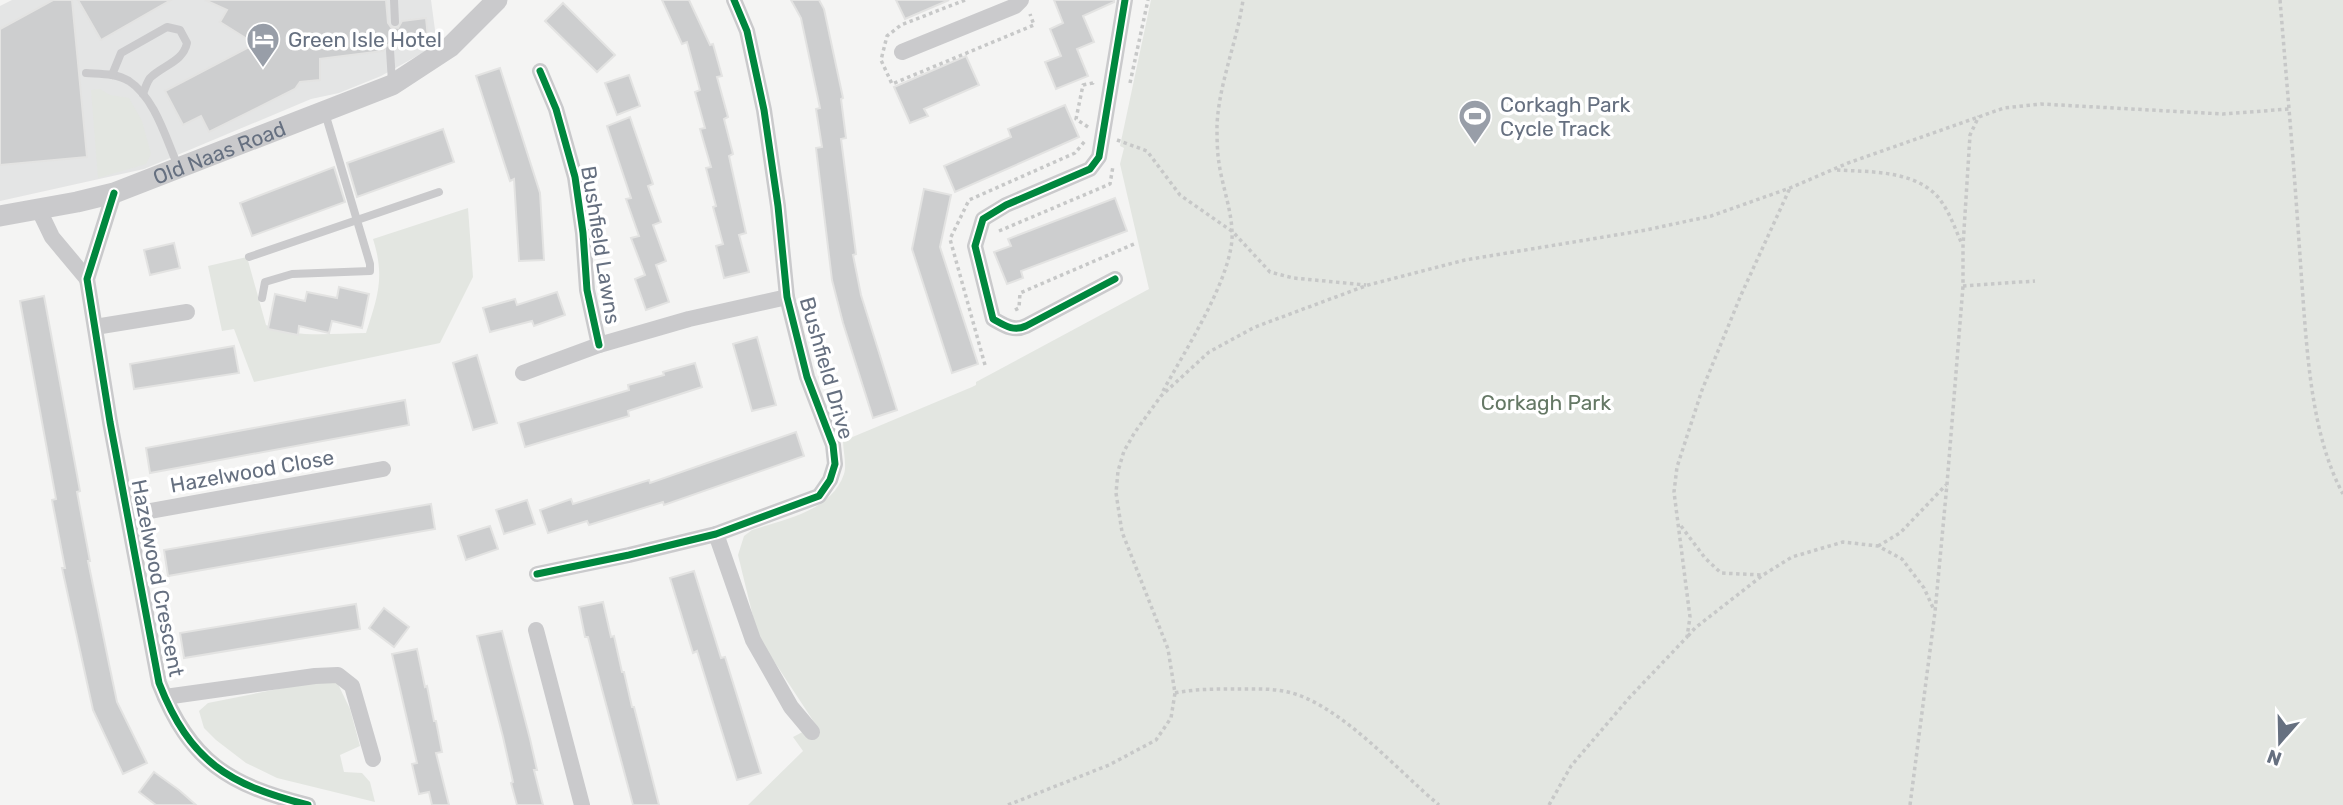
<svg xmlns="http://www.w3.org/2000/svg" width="2343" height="805" font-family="Rubik,sans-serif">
	<rect width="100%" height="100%" fill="#f4f4f3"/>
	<polygon fill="#e4e5e5" points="12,0 431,0 437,45 381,76 339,93 311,99 144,169 0,201 0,6"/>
	<g fill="#e3e6e1">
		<path d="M1151,0H2343V805H748L803,751L793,737L816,725L758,637L738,555L744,536L752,530C784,519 831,512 844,474C847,465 843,451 843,441L972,387L976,385V382L1149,289L1120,164L1124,148L1120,146Z"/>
		<polygon points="100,89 110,95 129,98 142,121 151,154 146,164 98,178 91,90"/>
		<path d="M468,208L473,277L440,343L254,382L234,329L222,331L208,266L247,257L266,325C296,339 333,333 366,333C378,296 385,277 373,239Z"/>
		<polygon points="323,680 336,680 350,709 360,746 340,755 344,772 362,773 370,782 375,802 277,778 246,763 216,740 204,728 199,711 208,703"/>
	</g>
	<g fill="#cdcecf" stroke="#e3e3e2" stroke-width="2">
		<polygon points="53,0 72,0 87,157 0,165 0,29"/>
		<polygon points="78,0 171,0 101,40"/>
		<polygon points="205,0 386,0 388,23 391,27 398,28 402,21 426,18 428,38 421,39 422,46 396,49 393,45 389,44 385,47 383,51 320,59 320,80 300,82 295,89 209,132 201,116 183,125 165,91 255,44 220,22 227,10"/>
		<polygon points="662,0 689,0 710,45 713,44 722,76 717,77 728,117 724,119 733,154 729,156 746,233 739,235 749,272 724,278 716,246 723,244 713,207 716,206 706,168 711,167 700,129 705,128 695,92 700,90 687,42 682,44"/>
		<polygon points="791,0 819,0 824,9 843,98 841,99 846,138 841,139 856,254 853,255 861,295 897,410 873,418 843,323 832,280 816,148 822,147 816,109 820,108 801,18"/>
		<polygon points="896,0 949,0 905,19"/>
		<polygon points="1054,0 1114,0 1114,2 1083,16 1094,42 1077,49 1088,76 1056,89 1045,62 1061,56 1050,29 1063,23"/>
		<polygon points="563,3 615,55 597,72 545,21"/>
		<polygon points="966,56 979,85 924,109 928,116 910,123 894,87"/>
		<polygon points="500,68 540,193 544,260 519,261 514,179 510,181 476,76"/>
		<polygon points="629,75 640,106 617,115 605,83"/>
		<polygon points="1065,105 1079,137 955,192 944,166 1011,137 1008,129"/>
		<polygon points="630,117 653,184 648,186 661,222 653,225 666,261 656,265 669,302 646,310 635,279 645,275 631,238 639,236 626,199 631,198 607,126"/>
		<polygon points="443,129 454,162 357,197 347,163"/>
		<polygon points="334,167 345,202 252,236 240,203"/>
		<polygon points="924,189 951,195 940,247 978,364 952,373 912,249"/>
		<polygon points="1115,198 1127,231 1021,271 1023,278 1007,284 994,252 1011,246 1008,239"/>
		<polygon points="174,243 180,268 150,275 144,250"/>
		<polygon points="339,287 369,294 362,328 332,321 329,333 299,326 298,335 268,329 275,294 305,301 307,292 337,298"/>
		<polygon points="557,292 565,315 534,326 532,321 490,332 483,308 515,299 517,305"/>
		<polygon points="44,296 80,491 77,492 90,561 88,561 109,664 117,702 147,763 123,774 93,710 62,568 65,568 52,500 56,499 20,301"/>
		<polygon points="757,337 776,405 752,411 733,344"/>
		<polygon points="234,346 239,373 134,389 130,364"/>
		<polygon points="477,355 497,423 473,430 453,363"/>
		<polygon points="695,363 702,387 628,411 629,416 525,447 518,423 629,390 628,385 664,375 663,372"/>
		<polygon points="405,400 409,425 150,473 146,448"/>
		<polygon points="796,432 804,456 664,505 663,502 589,525 587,521 548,533 540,510 571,499 573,504 649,480 650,483"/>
		<polygon points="527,500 535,524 504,534 496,510"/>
		<polygon points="431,504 435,529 168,576 164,550"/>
		<polygon points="490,526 498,549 466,560 458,536"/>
		<polygon points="694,571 721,658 725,657 761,773 737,780 697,651 693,653 670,578"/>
		<polygon points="603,602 611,637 614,636 622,672 624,672 632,707 634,707 659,805 633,805 588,637 585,637 579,607"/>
		<polygon points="356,604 360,629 184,658 180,633"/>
		<polygon points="384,608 409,627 394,647 369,628"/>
		<polygon points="502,631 530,739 537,770 534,770 543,805 517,805 511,783 513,782 503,737 477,636"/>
		<polygon points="417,649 425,687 427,686 434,721 436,721 442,752 436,753 449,805 432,805 429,792 419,794 412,764 417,763 392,654"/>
		<polygon points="154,772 179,790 196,805 156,805 139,792"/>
	</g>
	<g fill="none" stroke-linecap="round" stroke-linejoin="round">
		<g stroke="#c7c8c8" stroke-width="3.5" stroke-dasharray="3.5 3.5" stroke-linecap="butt">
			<polyline points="965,0 901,25 887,36 881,60 892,84 1034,25 1030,14"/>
			<polyline points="2280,0 2289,109"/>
			<polyline points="1130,83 1148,0"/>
			<polyline points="1088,127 1076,119 1083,85 1093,83 1094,80"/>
			<polyline points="1117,140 1147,151 1180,195 1233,232 1270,272 1293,278 1366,285"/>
			<path d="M1837,170C1872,172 1922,170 1943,204C1951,216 1956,231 1962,244"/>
			<polyline points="999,231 1110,184 1113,166"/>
			<polyline points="1963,286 2035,281"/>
			<polyline points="1015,310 1019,308 1020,293 1134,244"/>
			<polyline points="985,365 950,239 969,200 1075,153 1085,141"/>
			<path d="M1163,391C1184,352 1235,274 1232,231C1231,208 1222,185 1219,163C1217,151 1217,137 1217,125C1219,83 1237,42 1243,0"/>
			<polyline points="1681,526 1705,558 1721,573 1763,575"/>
			<polyline points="1878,546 1900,533 1946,485"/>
			<polyline points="1688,636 1695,628 1763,575 1792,557 1843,542 1878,546 1902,559 1924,588 1934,610"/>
			<path d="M1175,693C1195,689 1214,689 1234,689C1252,689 1271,688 1288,692C1340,704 1398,771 1439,805"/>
			<path d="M1008,805L1109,765L1156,740L1171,718L1175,693L1168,649L1122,532L1116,493L1118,471L1124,451L1135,432L1161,396L1209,352L1255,327L1368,285L1465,260L1646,230L1711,216L1790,188L1848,163L2004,108L2041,104L2223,114L2289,109C2294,168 2298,227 2302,285C2307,351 2311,435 2343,494"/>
			<polyline points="1549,805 1571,766 1629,698 1687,637 1690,617 1674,492 1677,467 1702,390 1741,295 1790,188"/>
			<polyline points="1910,805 1935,612 1947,484 1963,286 1963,246 1970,135 1979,116"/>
		</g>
		<g stroke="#cacacc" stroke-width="8">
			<polyline points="394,0 395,22"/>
			<polyline points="390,50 392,82"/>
			<path d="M86,73C100,74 116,73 129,81C155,98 166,139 178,166"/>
			<path d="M112,75L121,53L167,27L180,30L187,43C183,62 163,65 150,78C147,82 145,88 143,94"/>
			<polyline points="249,257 439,192"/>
			<polyline points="262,298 265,282 292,274 370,271 370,264 325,113"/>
		</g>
		<g stroke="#cacacc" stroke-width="16">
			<polyline points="902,52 1015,6 1021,0"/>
			<polyline points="540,71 556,109 575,177 583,233 587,290 599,345"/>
			<path d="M114,193L87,279L110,422L159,683C190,762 229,785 308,805"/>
			<polyline points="39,210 52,237 87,279"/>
			<path d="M1115,279L1026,326C1013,332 1004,325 993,319L975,246L983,219L1006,205L1090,169L1099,157L1125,0"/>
			<polyline points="95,327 187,312"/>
			<polyline points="523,373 599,345 689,319 787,297"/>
			<polyline points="128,515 383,469"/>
			<polyline points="716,534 753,640 791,707 812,732"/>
			<polyline points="537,574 629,555 716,534 819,496 830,480 835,464 833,445 807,377 787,297 778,206 764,110 747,31 734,0"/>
			<polyline points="536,630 582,805"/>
			<polyline points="165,697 315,676 338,675 352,686 373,759"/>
		</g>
		<path stroke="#cacacc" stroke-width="21" id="s1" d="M0,216L77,202L114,193L392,85L450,47L497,0"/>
		<defs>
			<g id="cycleway">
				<polyline points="540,71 556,109 575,177 583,233 587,290 599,345"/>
				<path d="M114,193L87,279L110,422L159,683C190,762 229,785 308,805"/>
				<path d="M1115,279L1026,326C1013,332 1004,325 993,319L975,246L983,219L1006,205L1090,169L1099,157L1125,0"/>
				<polyline points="537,574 629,555 716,534 819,496 830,480 835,464 833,445 807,377 787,297 778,206 764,110 747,31 734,0"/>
			</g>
		</defs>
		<use href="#cycleway" stroke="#fff" stroke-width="11"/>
		<use href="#cycleway" stroke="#00873e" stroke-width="7"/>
	</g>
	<defs>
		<symbol id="hotel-pin" viewBox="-11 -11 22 30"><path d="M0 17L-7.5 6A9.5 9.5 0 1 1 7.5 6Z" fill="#989ea8" stroke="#fff"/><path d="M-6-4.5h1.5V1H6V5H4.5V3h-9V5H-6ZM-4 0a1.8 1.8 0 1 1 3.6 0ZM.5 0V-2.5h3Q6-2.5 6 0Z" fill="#fff"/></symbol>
		<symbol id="stadium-pin" viewBox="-11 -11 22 30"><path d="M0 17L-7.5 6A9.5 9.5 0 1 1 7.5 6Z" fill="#989ea8" stroke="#fff"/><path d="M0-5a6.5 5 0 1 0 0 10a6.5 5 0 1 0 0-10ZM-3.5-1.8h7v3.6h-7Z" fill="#fff"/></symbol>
	</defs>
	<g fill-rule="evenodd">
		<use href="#hotel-pin" x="244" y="20" width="38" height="52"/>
		<use href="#stadium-pin" x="1456" y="97" width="38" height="52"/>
	</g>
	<g text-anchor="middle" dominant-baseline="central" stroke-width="7" stroke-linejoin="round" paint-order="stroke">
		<g font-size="21" fill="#667080" stroke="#fff" text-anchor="start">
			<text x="288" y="39">Green Isle Hotel</text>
			<text x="1500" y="104">Corkagh Park<tspan x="1500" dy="24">Cycle Track</tspan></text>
		</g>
		<g font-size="21" fill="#667080" stroke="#fff">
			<text stroke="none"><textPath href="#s1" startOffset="229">Old Naas Road</textPath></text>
			<text transform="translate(601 245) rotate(81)">Bushfield Lawns</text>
			<text transform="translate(827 368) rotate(74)">Bushfield Drive</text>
			<text transform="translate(252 471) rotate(-10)">Hazelwood Close</text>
			<text transform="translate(158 578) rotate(79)">Hazelwood Crescent</text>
		</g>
		<g font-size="21" fill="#657865" stroke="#fff">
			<text x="1546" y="402">Corkagh Park</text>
		</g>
	</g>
	<g transform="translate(2280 742) rotate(200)" stroke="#ffffff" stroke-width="5" paint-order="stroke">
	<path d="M0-5L12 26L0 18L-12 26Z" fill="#667080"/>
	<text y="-10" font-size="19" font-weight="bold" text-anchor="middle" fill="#667080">N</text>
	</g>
</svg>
